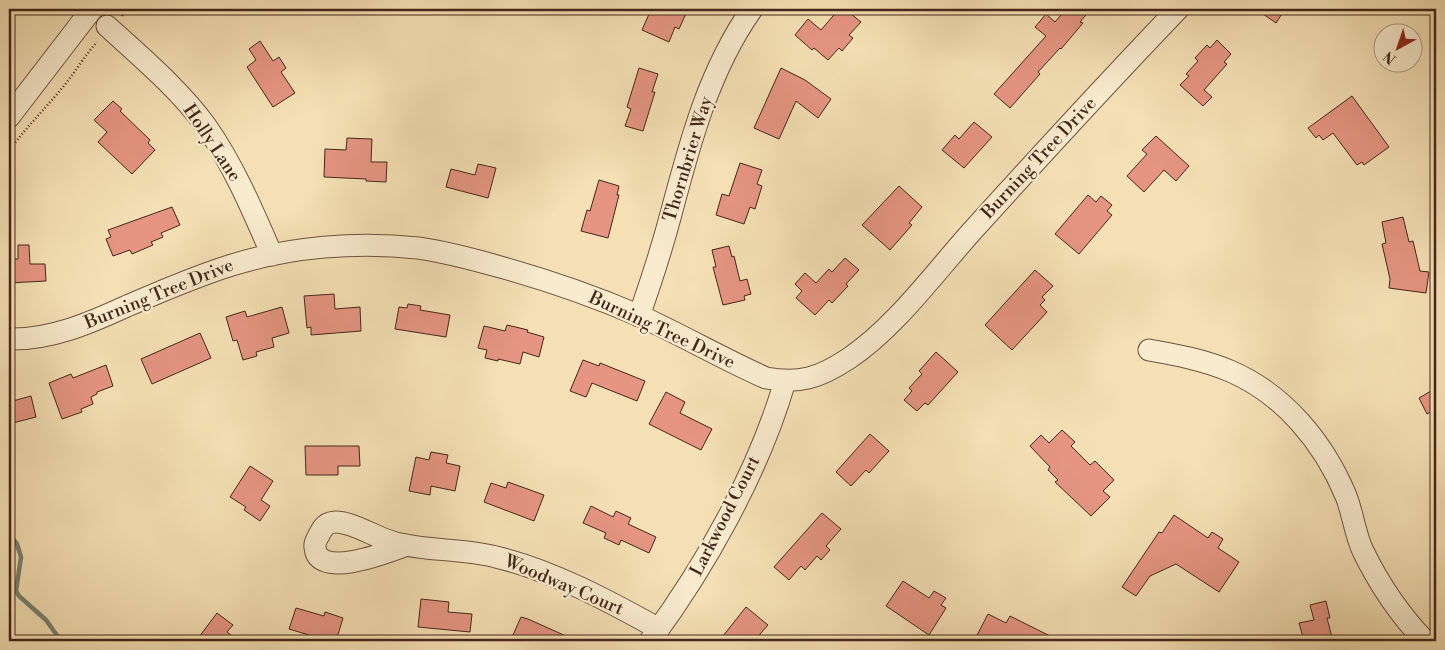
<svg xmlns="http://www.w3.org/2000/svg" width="1445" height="650" font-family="'Libre Bodoni',serif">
	<rect width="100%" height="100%" fill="#f4e0b4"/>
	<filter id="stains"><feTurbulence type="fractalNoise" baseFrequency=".004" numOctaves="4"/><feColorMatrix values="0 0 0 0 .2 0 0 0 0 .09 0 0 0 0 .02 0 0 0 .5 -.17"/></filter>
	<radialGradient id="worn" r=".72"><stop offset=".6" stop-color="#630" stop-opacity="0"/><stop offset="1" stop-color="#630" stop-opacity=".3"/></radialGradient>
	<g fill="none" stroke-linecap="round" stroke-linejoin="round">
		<polyline stroke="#798173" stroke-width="4.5" points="13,539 17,544 21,557 16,591 19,596 46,620 61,641"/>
	</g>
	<g fill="#e59582" stroke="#44261b">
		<polygon points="655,9 688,9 679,29 675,27 669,42 642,30 649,14 652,15"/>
		<polygon points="839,9 845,9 861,22 849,35 853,38 842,51 839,48 828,60 814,48 812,50 795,35 808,19 821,30"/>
		<polygon points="1066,9 1091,9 1080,22 1083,23 1061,49 1060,48 1038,72 1040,74 1010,108 994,94 1046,36 1035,27 1046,14 1055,22"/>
		<polygon points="1256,9 1285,9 1276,23"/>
		<polygon points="1217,40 1231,54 1224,62 1227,64 1204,90 1212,97 1203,106 1180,85 1189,76 1186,74 1198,61 1195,58 1207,45 1210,48"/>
		<polygon points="260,41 273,61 279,57 286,68 281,72 295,93 273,107 247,67 256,60 249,49"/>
		<polygon points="639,68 658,74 652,92 655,92 643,131 625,126 631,109 627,107"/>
		<polygon points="781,68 805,80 831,99 818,118 796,101 779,139 754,128"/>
		<polygon points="1352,96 1389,147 1364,165 1362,162 1357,165 1333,133 1323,140 1319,135 1316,138 1308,128"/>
		<polygon points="113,101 122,109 120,111 150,140 148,143 155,150 132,174 98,142 107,132 94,120"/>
		<polygon points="974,122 992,137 964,168 942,150 955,135 959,139"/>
		<polygon points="1156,136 1189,166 1176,181 1164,170 1144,192 1127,176 1147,154 1142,150"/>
		<polygon points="347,138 372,139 371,162 387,162 386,182 366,181 366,179 324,177 325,149 346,150"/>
		<polygon points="740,163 762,170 757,184 762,186 755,209 750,207 744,224 716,215 722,194 729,196"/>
		<polygon points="478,164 496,168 488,198 446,187 451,169 475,175"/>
		<polygon points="599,180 619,186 617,195 619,195 608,238 581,231 587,210 590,211"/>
		<polygon points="899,186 922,207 909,223 912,225 890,250 862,225"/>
		<polygon points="1088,195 1096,202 1101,196 1112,205 1107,211 1112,215 1079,254 1055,234"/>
		<polygon points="172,207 180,225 161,233 163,237 151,242 153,245 132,254 130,250 113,256 106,239 111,237 108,230"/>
		<polygon points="1403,217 1409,242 1413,241 1420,271 1429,272 1426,293 1389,288 1390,279 1382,244 1386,243 1382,222"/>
		<polygon points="18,245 29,245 30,264 45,264 46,281 9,283 9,259 18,259"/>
		<polygon points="729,246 732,257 734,256 740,281 747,279 751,294 744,296 745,300 723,305 713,267 716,267 712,250"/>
		<polygon points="845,258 859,270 846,284 848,286 832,303 829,300 815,315 796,298 802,291 795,284 805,273 816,283 829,269 832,272"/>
		<polygon points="1035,270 1053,286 1042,297 1045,300 1040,305 1047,312 1012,350 985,325"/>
		<polygon points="334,294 335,309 360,307 361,331 311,335 311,327 307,328 304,296"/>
		<polygon points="408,304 421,306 420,310 450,315 446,337 395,329 399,307 407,308"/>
		<polygon points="282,307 289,333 272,338 274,347 256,352 257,356 243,360 237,340 233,341 226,317 245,311 247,317"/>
		<polygon points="507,325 528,330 527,332 544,337 539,357 523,352 520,364 498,359 498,361 485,358 487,350 478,348 484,326 505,331"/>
		<polygon points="200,333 211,358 152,384 141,359"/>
		<polygon points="936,352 958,372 928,405 925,403 917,411 904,400 912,391 909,388 922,374 919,371"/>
		<polygon points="583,360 599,366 600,363 645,381 637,401 592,383 586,397 570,391"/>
		<polygon points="106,365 113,386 97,392 97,394 91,397 93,404 81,409 82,412 62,419 49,383 71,374 73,378"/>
		<polygon points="1436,388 1436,409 1427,414 1419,398"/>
		<polygon points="666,392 685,402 680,413 712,429 701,450 649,424"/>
		<polygon points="31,396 36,417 9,424 9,402"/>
		<polygon points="1062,430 1075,442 1071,446 1090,465 1095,461 1114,480 1103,491 1110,497 1091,516 1055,482 1058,480 1048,470 1050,467 1030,446 1041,435 1049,443"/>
		<polygon points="870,434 889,451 869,473 866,470 851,486 836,472"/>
		<polygon points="305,446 359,446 360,466 338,466 338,475 306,475"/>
		<polygon points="431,452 448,455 446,463 460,466 455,491 431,486 430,495 409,491 416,457 429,460"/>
		<polygon points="250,466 273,481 261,500 270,506 260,521 244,510 246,507 230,497"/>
		<polygon points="508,482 544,495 534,521 484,502 491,483 506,488"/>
		<polygon points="591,506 613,517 616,511 631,518 628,524 656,537 649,553 621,540 619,545 604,538 606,533 583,523"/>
		<polygon points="822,513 841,529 826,546 830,550 821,560 817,556 805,570 801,566 789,580 774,567"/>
		<polygon points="1174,515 1208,538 1212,532 1223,539 1218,548 1239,562 1219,592 1176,564 1150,576 1136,596 1122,587 1159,532 1162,533"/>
		<polygon points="903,581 929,598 934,591 946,598 941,605 946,608 929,635 886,606"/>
		<polygon points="421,599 449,602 448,612 472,614 470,632 418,627"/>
		<polygon points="1326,601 1330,618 1327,618 1333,641 1304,641 1299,623 1314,620 1310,605"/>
		<polygon points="746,607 768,625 754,641 719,641"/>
		<polygon points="296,608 324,616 325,612 343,618 336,641 329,641 289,629"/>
		<polygon points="217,613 233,625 227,632 239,641 196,641"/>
		<polygon points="988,614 1006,623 1010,616 1060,641 974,641"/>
		<polygon points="521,617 528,619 577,641 518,641 519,638 513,635"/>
	</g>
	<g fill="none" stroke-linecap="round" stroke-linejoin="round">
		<defs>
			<g id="minor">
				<path d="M107,26C141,57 179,89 206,126C234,166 253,211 272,255"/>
				<polyline points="9,117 92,9"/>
				<path d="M639,316C651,282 662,248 671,214C690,142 709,70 752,9"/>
				<path d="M9,339C51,340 90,323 127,306C162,291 196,276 232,265C290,247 357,241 418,248C447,252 476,260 504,268C550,281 596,297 640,316C682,335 723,359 766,378C800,384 819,378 848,359C895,328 936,271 974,229C1041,155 1109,81 1178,9"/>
				<path d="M1149,350C1177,355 1204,360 1230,371C1284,394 1324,443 1346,496C1353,514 1355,534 1363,551C1379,584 1400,615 1425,641"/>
				<path d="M407,545C391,551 317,581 315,547C314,543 318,537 320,533C322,529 326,524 330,523C344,518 370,534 384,539C391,542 398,544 406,545C435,551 466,549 496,557C551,570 609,601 659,629"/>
				<path d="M650,641C705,567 759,471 785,381"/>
			</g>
		</defs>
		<use href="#minor" stroke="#705441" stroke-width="23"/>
		<g stroke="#44261b" stroke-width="2.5" stroke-dasharray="1 2.5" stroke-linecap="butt">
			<polyline points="1412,12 1416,9"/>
			<polyline points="122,16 126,9"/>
			<path d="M9,151C26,127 48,106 67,82C77,69 86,54 97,42"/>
		</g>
		<use href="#minor" stroke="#f8ebce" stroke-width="21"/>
	</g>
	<g text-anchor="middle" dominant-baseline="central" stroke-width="4.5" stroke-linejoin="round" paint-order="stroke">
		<g font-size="18" fill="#44261b" stroke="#f8ebce">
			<text transform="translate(212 143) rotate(56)">Holly Lane</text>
			<text transform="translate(1039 158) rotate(-47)">Burning Tree Drive</text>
			<text transform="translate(688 159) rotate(-73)">Thornbrier Way</text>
			<text transform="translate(159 294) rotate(-22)">Burning Tree Drive</text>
			<text transform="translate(662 330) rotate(25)">Burning Tree Drive</text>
			<text transform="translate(725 516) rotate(-63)">Larkwood Court</text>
			<text transform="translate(564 585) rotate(23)">Woodway Court</text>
		</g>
	</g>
	<rect width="1445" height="650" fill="none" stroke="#f4e0b4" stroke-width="30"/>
	<rect x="10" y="10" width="1425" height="630" fill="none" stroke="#44261b" stroke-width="2.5"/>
	<rect x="15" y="15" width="1415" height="620" fill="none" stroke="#44261b"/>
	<g transform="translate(1398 48) rotate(220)"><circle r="24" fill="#f8ebce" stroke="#b09c86"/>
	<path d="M0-4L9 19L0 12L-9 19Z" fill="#8f2418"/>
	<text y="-8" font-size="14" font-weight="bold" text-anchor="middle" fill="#44261b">N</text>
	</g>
	<rect width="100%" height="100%" filter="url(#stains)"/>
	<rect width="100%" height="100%" fill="url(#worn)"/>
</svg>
